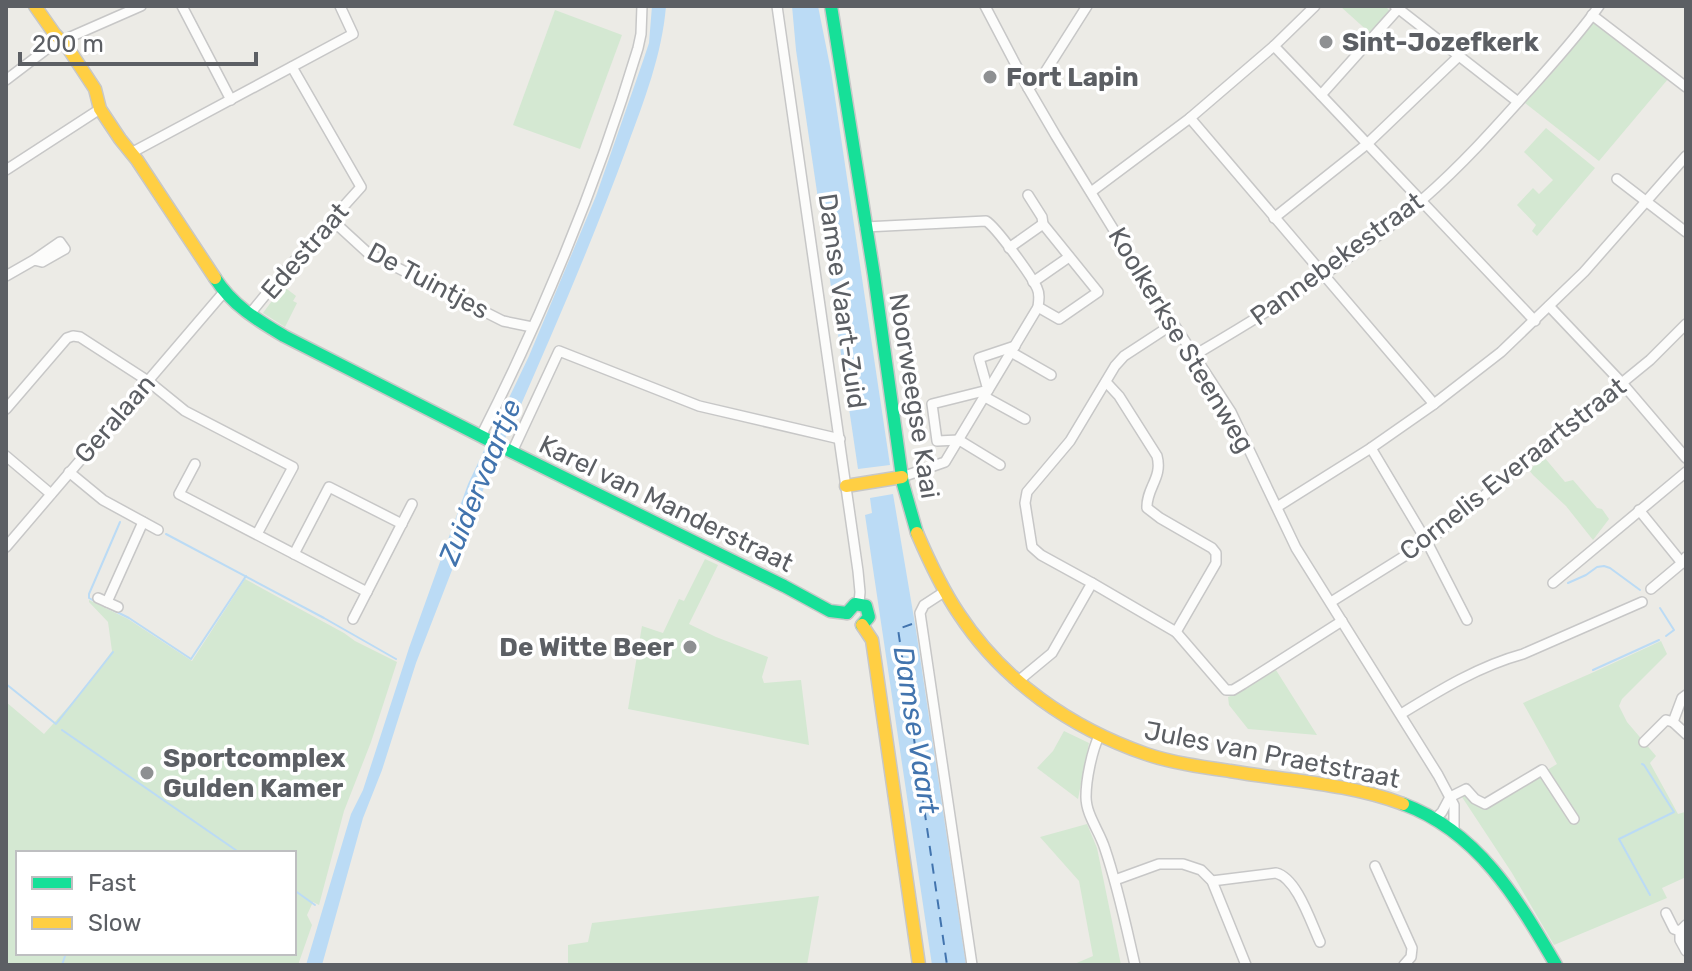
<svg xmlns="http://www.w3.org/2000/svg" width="1692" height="971" font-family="Rubik,sans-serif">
	<rect width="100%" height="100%" fill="#ecebe6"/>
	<g fill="#d4e8d2" fill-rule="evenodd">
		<polygon points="1340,6 1385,6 1391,12 1371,34"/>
		<polygon points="555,10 622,35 580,149 513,125"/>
		<polygon points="1594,21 1668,79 1599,161 1525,103 1561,63"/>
		<polygon points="1546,128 1595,168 1537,236 1532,231 1536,225 1517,205 1533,188 1539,194 1553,180 1524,152"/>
		<polygon points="283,286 296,296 293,301 297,303 285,327 263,313"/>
		<polygon points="1544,457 1565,482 1573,480 1597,508 1602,509 1609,519 1593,540 1566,506 1533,475 1529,470"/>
		<polygon points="705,559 718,565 689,624 716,637 768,657 762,677 764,683 801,680 809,745 628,709 642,626 663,633 679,599 684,601"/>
		<path d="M245,579L344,633L355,641L397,662L371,742L344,811L319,905L313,902L307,915L312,925L298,965H6V702L44,734L86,687L112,651L108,622L89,602V600L128,619L192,661ZM18,853H294V953H18Z"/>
		<polygon points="1661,641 1667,654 1622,699 1619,706 1627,722 1656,756 1650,763 1678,814 1685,812 1686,814 1686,877 1662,888 1667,898 1554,945 1512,873 1462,797 1465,795 1483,809 1557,764 1523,703 1594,672"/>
		<polygon points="1276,670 1317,735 1248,729 1229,705 1228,697 1240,692"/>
		<polygon points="1064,731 1089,743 1078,799 1037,768 1053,751"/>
		<polygon points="1087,824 1097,848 1121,965 1072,965 1093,956 1079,881 1040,837"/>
		<polygon points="819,896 807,965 568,965 568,945 588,942 592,923"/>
	</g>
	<g fill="#bbdbf5">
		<path d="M652,6H666C662,55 644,101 627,147C593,240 553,332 513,423L497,454L416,663L382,770L363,818L322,965H306L351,814L363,790L409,648L468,484L529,356L596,196L643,61L649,43Z"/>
		<polygon points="792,6 818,6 831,71 890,465 858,469 796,50"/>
		<polygon points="893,494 916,630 966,965 932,965 865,515 872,513 870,498"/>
	</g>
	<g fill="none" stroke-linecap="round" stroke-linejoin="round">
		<g stroke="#bbdbf5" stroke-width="2">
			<polyline points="166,534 324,618 396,659"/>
			<polyline points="1568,583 1586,575 1597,567 1604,566 1610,568 1640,590"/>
			<polyline points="96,602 89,598 89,594 120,522"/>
			<polyline points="105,606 129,618 191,659 246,576"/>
			<polyline points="1660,608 1674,630 1666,636"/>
			<polyline points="1593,670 1659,640"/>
			<polyline points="6,684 56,724 113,652"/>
			<polyline points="62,730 240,853"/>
			<polyline points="1642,764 1644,765 1674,812 1619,839 1650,895"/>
			<polyline points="294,890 315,905"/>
			<polyline points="62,965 66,953"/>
		</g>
		<polyline stroke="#4274ae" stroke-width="2" stroke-dasharray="10 8" stroke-linecap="butt" points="912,624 898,629 947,965"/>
		<defs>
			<g id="street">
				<polyline points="182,6 231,100"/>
				<polyline points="777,6 858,571 860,592 859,603"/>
				<polyline points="985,6 1028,88 1056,136 1136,266 1231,412 1296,548 1438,775 1454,805 1454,831"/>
				<polyline points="1395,6 1518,102"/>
				<polyline points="1592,15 1686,87"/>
				<polyline points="1274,46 1321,95 1398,9"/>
				<polyline points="6,80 52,45 141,6"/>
				<polyline points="1028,88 1042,77 1087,6"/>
				<polyline points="1321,95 1535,321"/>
				<polyline points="1190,118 1434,404"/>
				<polyline points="131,153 353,34 340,6"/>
				<polyline points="6,170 100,109"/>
				<polyline points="1617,179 1686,232"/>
				<polyline points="1091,192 1190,118 1274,46 1315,6"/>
				<polyline points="1028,195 1042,217 1043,224 1098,292 1059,319 1038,307"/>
				<polyline points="1274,218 1367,144 1459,56"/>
				<polyline points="332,220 368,253 503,321 532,327"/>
				<path d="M865,227L986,221C996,227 1031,275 1037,288C1040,294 1039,300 1038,307L945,462L902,477"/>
				<polyline points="1009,248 1043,224"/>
				<polyline points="6,276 34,260 60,242 65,249 42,262 34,260"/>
				<polyline points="1033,282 1069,257"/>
				<polyline points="1549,306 1622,383 1686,458"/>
				<polyline points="249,315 280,277 361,187 292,67"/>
				<polyline points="1011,352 1051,375"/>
				<path d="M1193,356C1273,309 1353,260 1423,199C1462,165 1495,128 1529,90C1553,63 1578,36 1599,6"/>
				<path d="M1106,382L1119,396L1157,456C1163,478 1146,488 1147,508L1160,518L1212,548L1216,553V563L1176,632"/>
				<polyline points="985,397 1025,419"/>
				<polyline points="6,409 67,338 73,336 80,337 148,381 185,411 293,467 257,534"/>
				<path d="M481,436C544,312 598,181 638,48L641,34L642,6"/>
				<polyline points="1371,448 1427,542 1467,620"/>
				<polyline points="512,452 559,351 699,406 840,439"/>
				<polyline points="6,456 51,494"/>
				<polyline points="195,464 179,494 367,592"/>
				<polyline points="1000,465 959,440 937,441 932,404 988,390 979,358 1015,346"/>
				<polyline points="69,472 103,500 158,530"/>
				<polyline points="1277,507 1371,448 1434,404 1501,352 1584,272 1686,156"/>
				<polyline points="1639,510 1682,563 1686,557"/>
				<polyline points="6,547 224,292"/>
				<polyline points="294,554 329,487 402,524"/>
				<polyline points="1092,583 1176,632 1226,690 1233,690 1243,684 1342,621"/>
				<polyline points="1553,583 1686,472"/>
				<polyline points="1651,589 1682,563"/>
				<polyline points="944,592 924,605 920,613 972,965"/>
				<polyline points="98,598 118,607"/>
				<polyline points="107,602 143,522"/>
				<polyline points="1331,602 1427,542 1650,360 1686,324"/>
				<polyline points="353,619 412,504"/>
				<polyline points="1017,682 1052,653 1092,583 1041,555 1032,547 1025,503 1027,492 1070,441 1115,366 1124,356 1173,324"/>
				<path d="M1401,714C1440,690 1479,666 1523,654L1642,602"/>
				<polyline points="1673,722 1686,734"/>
				<path d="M1099,736C1092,751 1086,779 1086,797C1086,815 1100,832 1105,849C1118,887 1126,926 1135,965"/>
				<polyline points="1644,742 1666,720 1673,722 1682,698 1686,695"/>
				<polyline points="1435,819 1442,812 1450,797 1466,789 1475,799 1485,804 1542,770 1574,819"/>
				<polyline points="1375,866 1412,948 1411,957 1404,965"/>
				<polyline points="1115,880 1159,864 1183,864 1201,870 1212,881 1246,965"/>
				<path d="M1212,881L1276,873C1297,878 1311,923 1320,942"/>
				<polyline points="1666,913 1674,929 1680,931"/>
				<polyline points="1686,925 1680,931 1680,940 1686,951"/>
			</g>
			<g id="fast">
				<polyline points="831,6 874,275 903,484 917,533"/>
				<path d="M215,278C232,305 257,320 284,336L512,452L784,586L830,611L847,613"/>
				<polyline points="847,613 855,604 866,606 869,617 862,625"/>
				<path d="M1403,804C1479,832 1518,900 1556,965"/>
			</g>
			<g id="slow">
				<polyline points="35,6 54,33 68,48 95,89 100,109 120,139 137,160 215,278"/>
				<polyline points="846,486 902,477"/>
				<path d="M917,533C929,561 942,589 959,614C1003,681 1071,728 1146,754C1173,763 1202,767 1230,771C1288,781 1347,783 1403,804"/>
				<polyline points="862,625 872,640 919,965"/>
			</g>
		</defs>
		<use href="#street" stroke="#c7c7c7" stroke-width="12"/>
		<use href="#fast" stroke="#c7c7c7" stroke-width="15"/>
		<use href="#slow" stroke="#c7c7c7" stroke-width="15"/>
		<use href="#street" stroke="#fcfcfb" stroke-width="9"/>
		<use href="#fast" stroke="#16e098" stroke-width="12"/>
		<use href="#slow" stroke="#ffcf43" stroke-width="12"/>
	</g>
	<g fill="#8e9092" stroke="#fff" stroke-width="3">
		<circle cx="1326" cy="42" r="8"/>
		<circle cx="990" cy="77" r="8"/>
		<circle cx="690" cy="647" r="8"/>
		<circle cx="147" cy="773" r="8"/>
	</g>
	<g text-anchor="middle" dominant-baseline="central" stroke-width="7" stroke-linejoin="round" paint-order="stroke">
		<g font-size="26" font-weight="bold" fill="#5c5f64" stroke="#fff" text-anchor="start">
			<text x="1342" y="42">Sint-Jozefkerk</text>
			<text x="1006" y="77">Fort Lapin</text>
			<text x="674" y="647" text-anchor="end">De Witte Beer</text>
			<text x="163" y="758">Sportcomplex<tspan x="163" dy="30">Gulden Kamer</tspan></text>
		</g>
		<g font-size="26" fill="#5c5f64" stroke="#fff">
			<text transform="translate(305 251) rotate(-49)">Edestraat</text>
			<text transform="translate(1337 259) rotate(-36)">Pannebekestraat</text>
			<text transform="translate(428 281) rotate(28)">De Tuintjes</text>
			<text transform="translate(842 301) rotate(82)">Damse Vaart-Zuid</text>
			<text transform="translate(1181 340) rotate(59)">Koolkerkse Steenweg</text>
			<text transform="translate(914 396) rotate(81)">Noorweegse Kaai</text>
			<text transform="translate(115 419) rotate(-49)">Geralaan</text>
			<text transform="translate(1513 469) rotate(-38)">Cornelis Everaartstraat</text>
			<text transform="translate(666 504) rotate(26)">Karel van Manderstraat</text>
			<text transform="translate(1272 755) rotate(11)">Jules van Praetstraat</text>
		</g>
		<g font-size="28" font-style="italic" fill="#4274ae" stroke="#fff">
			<text transform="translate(480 482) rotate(-68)">Zuidervaartje</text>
			<text transform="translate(916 730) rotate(81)">Damse Vaart</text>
		</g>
	</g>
	<rect width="1692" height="971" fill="none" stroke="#5c5f64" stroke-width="16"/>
	<rect x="16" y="851" width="280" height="104" fill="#ffffff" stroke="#bebfc1" stroke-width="2"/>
	<rect x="32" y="877" width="40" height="12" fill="#16e098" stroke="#bebfc1" stroke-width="2"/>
	<text x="88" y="891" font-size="24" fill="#5c5f64">Fast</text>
	<rect x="32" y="917" width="40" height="12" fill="#ffcf43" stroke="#bebfc1" stroke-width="2"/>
	<text x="88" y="931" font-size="24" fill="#5c5f64">Slow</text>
	<path d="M20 52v12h236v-12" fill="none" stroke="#5c5f64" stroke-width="4"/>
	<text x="32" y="52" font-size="24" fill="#5c5f64" stroke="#ffffff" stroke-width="6" paint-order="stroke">200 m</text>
</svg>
